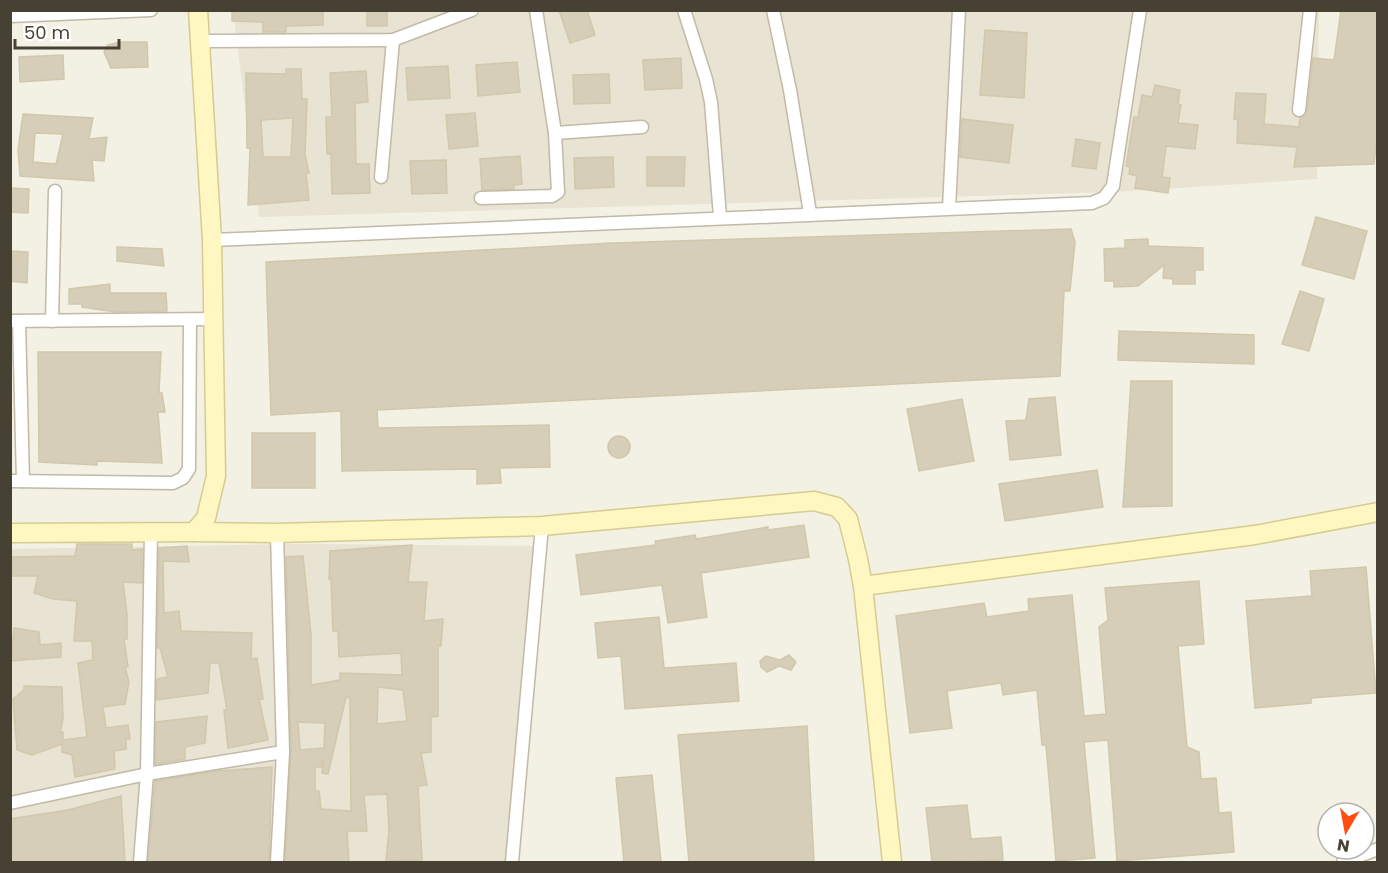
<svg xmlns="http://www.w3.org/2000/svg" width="1388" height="873" font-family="Poppins,sans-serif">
	<rect width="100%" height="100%" fill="#f3f0e4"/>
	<g fill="#e8e3d2">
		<polygon points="233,11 1319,11 1317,179 1114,192 259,217"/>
		<polygon points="303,544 538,546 513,862 11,862 10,549"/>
	</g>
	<g fill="#d6ceb8" stroke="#d1c7ab" stroke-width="1.5" fill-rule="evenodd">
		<polygon points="232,10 323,10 323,25 286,26 286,32 263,32 263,22 232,21"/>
		<rect x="367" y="10" width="20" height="16"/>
		<polygon points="559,10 587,10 595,35 570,43"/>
		<polygon points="1341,10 1377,10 1377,139 1374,164 1294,167 1297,147 1237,143 1238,120 1234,119 1236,93 1266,94 1264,124 1299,127 1300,118 1307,111 1313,58 1334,60"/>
		<polygon points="985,30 1027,33 1024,98 980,95"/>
		<polygon points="121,42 147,42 148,67 111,68 104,52 108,45"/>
		<polygon points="63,55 64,79 20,82 19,57"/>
		<polygon points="681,58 682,88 645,90 643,60"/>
		<polygon points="517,62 520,92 478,96 476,65"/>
		<polygon points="448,66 450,98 408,100 406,68"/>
		<path d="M286,69H301L302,99H307L305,155L309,173H306L309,200L248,205L250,148H247L246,73L286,74ZM293,118L291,157H263L261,120Z"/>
		<polygon points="366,71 368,102 355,103 356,164 369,164 370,193 332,194 331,154 327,154 326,117 332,117 330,73"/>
		<polygon points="609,74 610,103 574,104 573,75"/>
		<polygon points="1155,85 1180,90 1178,104 1181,105 1178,123 1198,125 1195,149 1166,146 1162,177 1170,178 1168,193 1135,188 1137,176 1129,174 1130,167 1126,166 1134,117 1138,118 1142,95 1152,97"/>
		<polygon points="475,113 478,146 449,149 446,115"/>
		<path d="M23,114L93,118L89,139L107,137L104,161L92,160L94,181L20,176L18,150ZM35,133L63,134L56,164L33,162Z"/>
		<polygon points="962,119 1013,125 1009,163 960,157"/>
		<polygon points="1076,139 1100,143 1096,169 1072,166"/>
		<polygon points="520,156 522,184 514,185 514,189 482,190 480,159"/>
		<polygon points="613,157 614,187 575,189 574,158"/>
		<polygon points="647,157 685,157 684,186 647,186"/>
		<polygon points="446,160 447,193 412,194 410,161"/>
		<polygon points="10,188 29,189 28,213 10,212"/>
		<polygon points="1316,217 1367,231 1354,279 1302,265"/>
		<polygon points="1071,229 1075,242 1070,291 1064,291 1060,376 377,410 378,428 549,425 550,467 500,468 501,483 477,484 477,469 342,471 341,411 271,415 266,262 612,243"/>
		<polygon points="1148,239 1148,246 1203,248 1203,270 1195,270 1195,284 1173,284 1173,279 1163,278 1164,265 1138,286 1114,287 1114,281 1105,281 1104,249 1125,248 1125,240"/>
		<polygon points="117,247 162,249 164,266 117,261"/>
		<polygon points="10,251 28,252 27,283 10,281"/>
		<polygon points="110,284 110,293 166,293 167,311 116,312 82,307 82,304 69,304 69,289"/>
		<polygon points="1300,291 1324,299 1309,351 1282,344"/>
		<polygon points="1119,331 1254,335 1254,364 1118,360"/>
		<polygon points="38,352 161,352 159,393 162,393 165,412 158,412 162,463 97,461 97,465 39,462"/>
		<polygon points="1131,381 1172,381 1172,506 1123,507"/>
		<polygon points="1055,397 1061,455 1010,460 1006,421 1026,420 1029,399"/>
		<polygon points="962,399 974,461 919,471 907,409"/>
		<rect x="252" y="433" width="63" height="55"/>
		<circle cx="619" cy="447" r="11"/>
		<polygon points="1097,470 1103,507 1005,521 999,484"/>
		<polygon points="804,525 809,557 701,573 707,617 668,623 662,585 581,595 576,555 656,545 655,541 695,535 696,539 768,527 768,530"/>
		<polygon points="77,544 132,544 132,550 142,549 142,583 123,582 127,614 127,639 124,639 128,667 125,667 129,682 125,704 103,707 106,728 128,725 130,739 126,739 126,749 114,751 115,769 75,777 72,755 62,752 62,744 32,755 17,750 13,699 24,690 24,686 62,687 63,719 60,733 63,732 63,740 87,737 78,663 93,660 92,641 74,641 77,601 53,599 34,593 38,576 10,576 10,557 75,556"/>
		<path d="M412,545L408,582H427L424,621L443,619L441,646H438V716L431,717V752L421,753L427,785L418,786L422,860L386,861L389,830L387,794L364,795L367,831H347L349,862H285L291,752L286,557L303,556L311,635V685L340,680V673L402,675L401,653L339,657L338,631H333L331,578L329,579L330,551ZM378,687L403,690L407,721L377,724ZM346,697L350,698L351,811L321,809L319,791H315V767H321L323,760L322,773L328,774ZM298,722L325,723L324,748L300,750Z"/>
		<polygon points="187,546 189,562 163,561 164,613 179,611 181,631 252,633 251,659 257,658 263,699 259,699 268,740 228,748 224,710 227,710 219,663 210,663 208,693 156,700 157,679 168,677 160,648 157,648 159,548"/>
		<polygon points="1366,567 1376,693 1311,698 1311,703 1255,708 1246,601 1312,596 1310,571"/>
		<polygon points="1199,581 1204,644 1178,646 1187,747 1199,752 1201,779 1216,778 1219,813 1231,812 1234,852 1117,861 1108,740 1084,742 1095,858 1056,861 1046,745 1042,745 1037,690 1003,695 1001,683 947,691 952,728 910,733 896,616 984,603 987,617 1029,611 1028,599 1072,595 1084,716 1106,714 1099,627 1108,620 1105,588"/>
		<polygon points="659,617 664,668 736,663 739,701 625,709 621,656 598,658 595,623"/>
		<polygon points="14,628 39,632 40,645 61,643 61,657 11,661"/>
		<polygon points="789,655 796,662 791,670 779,666 767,672 761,667 760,661 766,656 780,660"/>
		<polygon points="207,716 205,743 185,747 185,759 155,764 156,722"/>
		<polygon points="807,726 814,862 689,862 678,735"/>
		<polygon points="272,767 269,862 148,862 155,781 217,771"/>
		<polygon points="652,775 661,862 624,862 616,778"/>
		<polygon points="121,796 125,862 10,862 10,819 68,810"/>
		<polygon points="967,805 971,839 1001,837 1003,860 932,862 926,808"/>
	</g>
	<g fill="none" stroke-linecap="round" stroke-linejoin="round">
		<defs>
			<g id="street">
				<polyline points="684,10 706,79 711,102 720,217"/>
				<polyline points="773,10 790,90 810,213"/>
				<polyline points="10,16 151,10"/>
				<polyline points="202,41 393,40 472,10"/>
				<polyline points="1299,110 1310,10"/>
				<polyline points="555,133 642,127"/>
				<polyline points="381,177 393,40"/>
				<polyline points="481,198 552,196 558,192 555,133 536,10"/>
				<polyline points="949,208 959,10"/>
				<polyline points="212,240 1092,203 1104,198 1113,186 1140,10"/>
				<polyline points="10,321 212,319"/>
				<polyline points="19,321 23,481"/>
				<polyline points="52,321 55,191"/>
				<polyline points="10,481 173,483 183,478 189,469 190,320"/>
				<polyline points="277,533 283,752 277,862"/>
				<polyline points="10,803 147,774 283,752"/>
				<polyline points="140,862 147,774 151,532"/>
				<polyline points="512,862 542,526"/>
				<polyline points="1343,862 1378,849"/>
			</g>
			<g id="secondary">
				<polyline points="194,532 277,533 542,526 814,501 837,507 848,519 858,559 863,586 892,862"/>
				<polyline points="10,533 194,532 206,518 216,476 212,240 198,10"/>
				<polyline points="863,586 1255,535 1378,512"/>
			</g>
		</defs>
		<use href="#street" stroke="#c0baa6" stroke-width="15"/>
		<use href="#secondary" stroke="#d7cc90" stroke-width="21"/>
		<use href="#street" stroke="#fff" stroke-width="12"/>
		<use href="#secondary" stroke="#fff7c2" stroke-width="18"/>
	</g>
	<rect width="1388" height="873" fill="none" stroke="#464133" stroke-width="24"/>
	<g transform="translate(1346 831) rotate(190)"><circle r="28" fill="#ffffff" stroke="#b5b3ad" stroke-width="1.5"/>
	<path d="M0-4.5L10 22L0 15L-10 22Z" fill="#ff4e0f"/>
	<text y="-9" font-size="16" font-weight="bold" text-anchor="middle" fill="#464133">N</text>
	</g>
	<path d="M15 39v9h104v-9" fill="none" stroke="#464133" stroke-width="3"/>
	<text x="24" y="39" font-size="18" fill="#464133" stroke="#ffffff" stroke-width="4.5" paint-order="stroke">50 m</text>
</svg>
